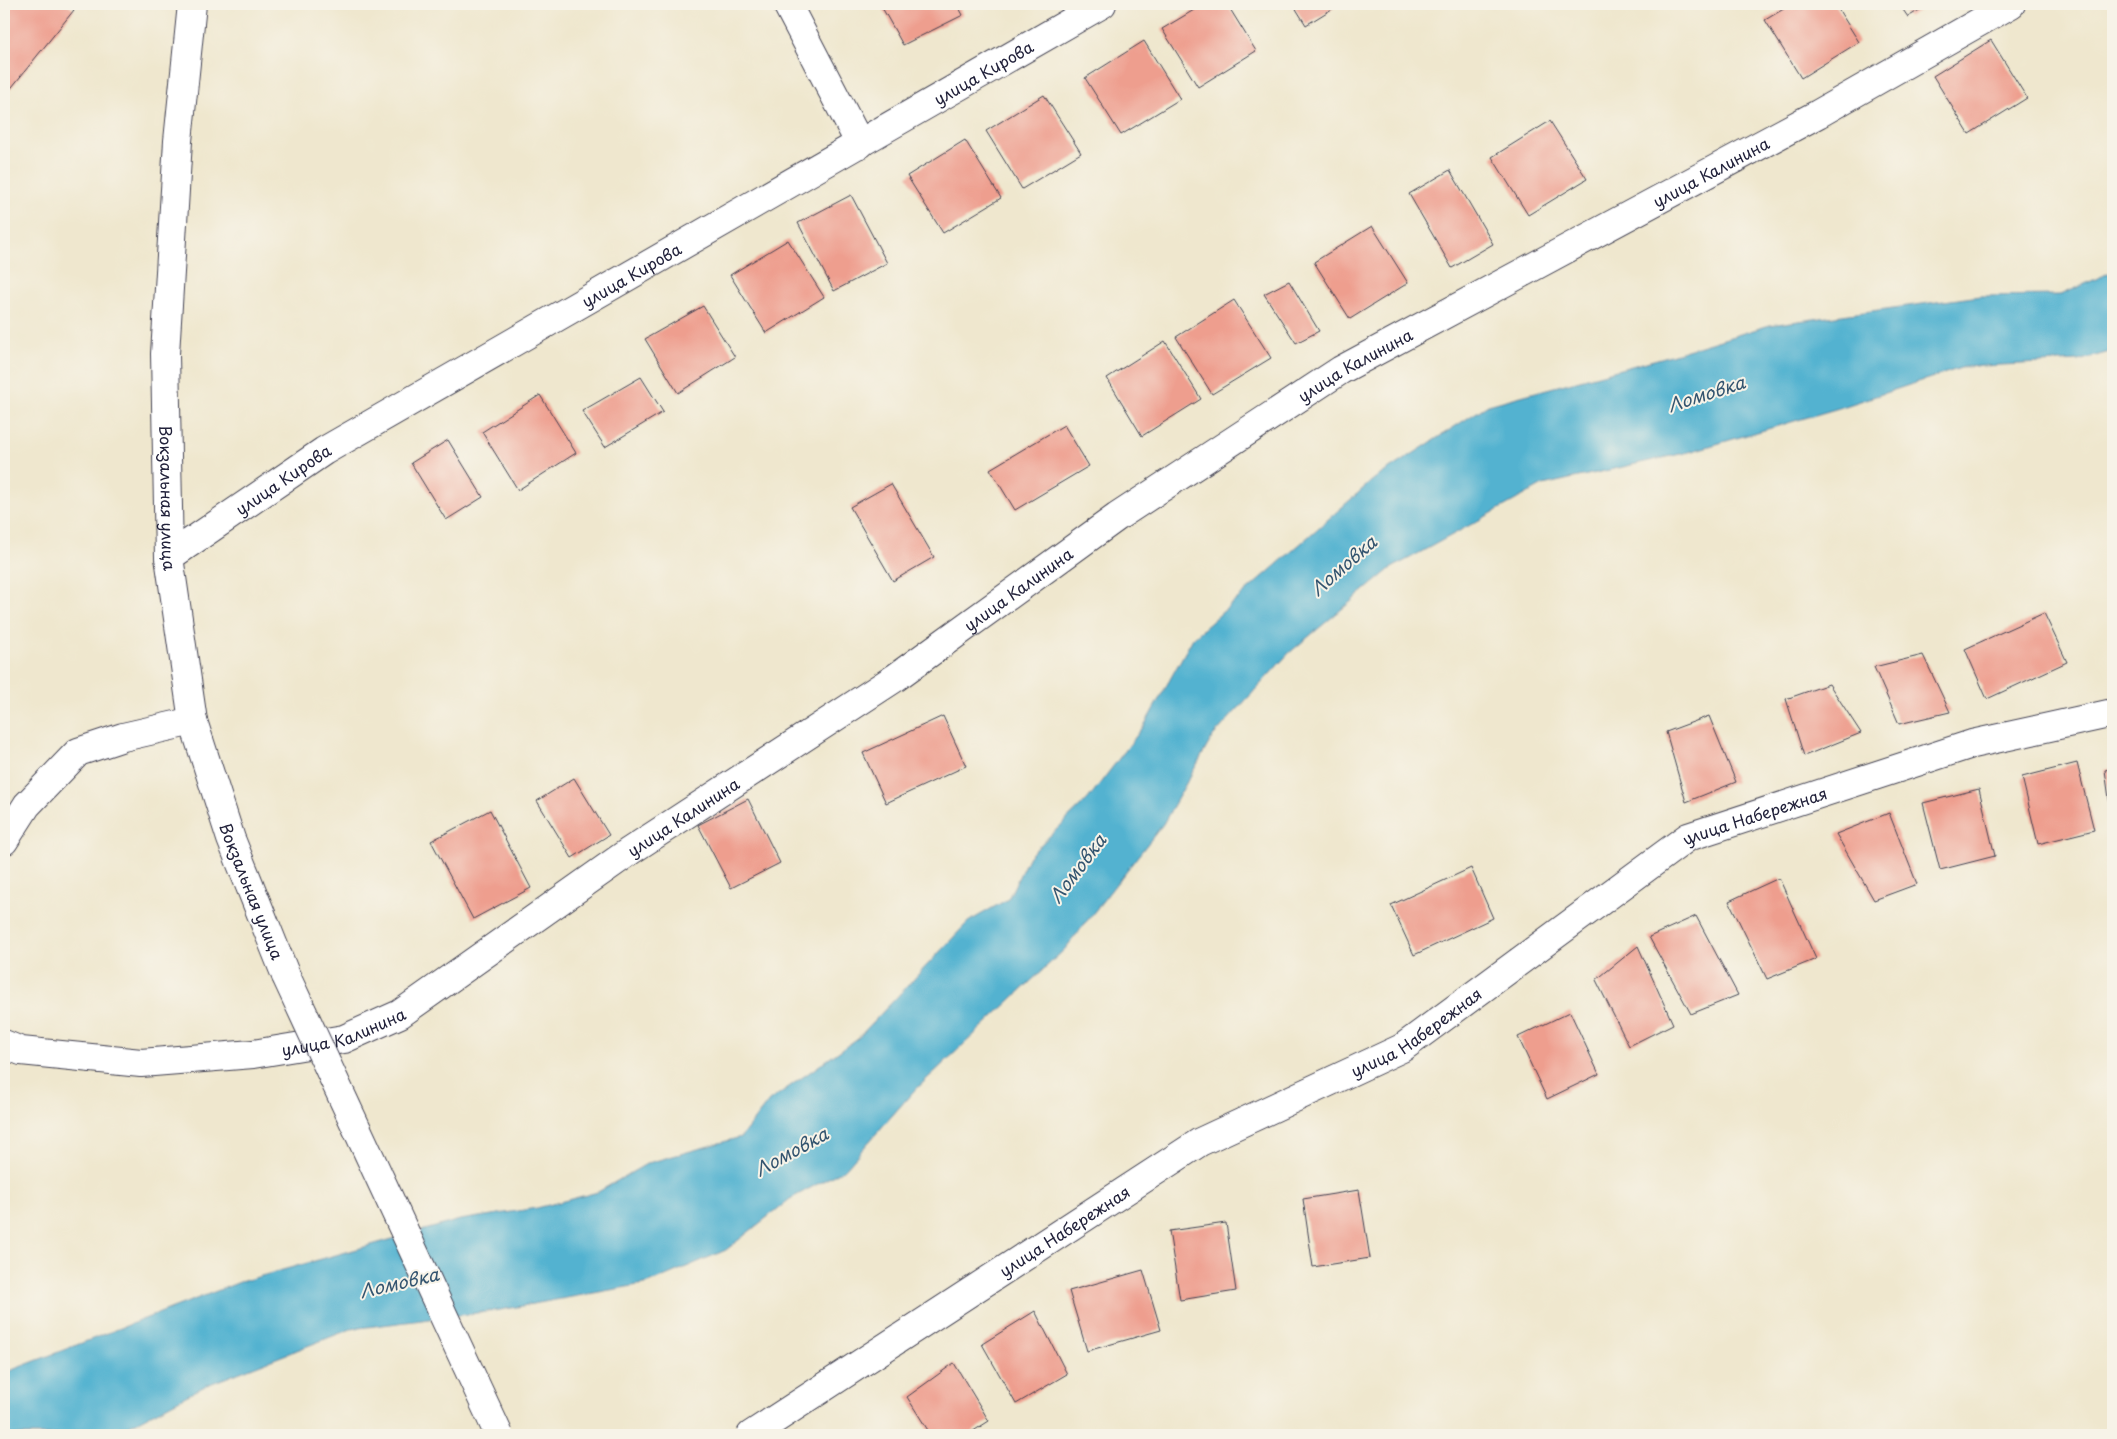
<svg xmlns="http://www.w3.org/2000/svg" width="2117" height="1439" font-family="'Playpen Sans',sans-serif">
	<rect width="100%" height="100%" fill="#f7f3e8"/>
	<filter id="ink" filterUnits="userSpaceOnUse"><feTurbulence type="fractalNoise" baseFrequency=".02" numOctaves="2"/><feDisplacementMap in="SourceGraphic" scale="10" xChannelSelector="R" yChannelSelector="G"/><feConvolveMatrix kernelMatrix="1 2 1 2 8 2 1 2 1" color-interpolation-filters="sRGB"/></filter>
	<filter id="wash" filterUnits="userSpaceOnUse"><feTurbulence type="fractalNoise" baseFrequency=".0096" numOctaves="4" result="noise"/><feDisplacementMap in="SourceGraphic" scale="20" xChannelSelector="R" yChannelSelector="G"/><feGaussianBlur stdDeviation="1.12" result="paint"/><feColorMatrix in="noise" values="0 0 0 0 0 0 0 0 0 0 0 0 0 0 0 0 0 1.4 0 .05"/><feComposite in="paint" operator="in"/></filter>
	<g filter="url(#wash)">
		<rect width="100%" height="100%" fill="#efe7ce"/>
		<polygon fill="#52b2d0" stroke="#3a6a86" points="2113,271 2113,351 2078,361 1964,367 1839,408 1689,452 1543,485 1390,569 1289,653 1213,736 1163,824 1065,949 912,1093 845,1169 790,1199 726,1250 649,1283 500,1310 351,1329 207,1385 111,1435 4,1435 4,1373 240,1282 460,1220 537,1208 598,1192 648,1163 741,1137 769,1101 858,1038 968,922 1008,899 1029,856 1088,799 1144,726 1193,638 1374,479 1488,405 1661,358 1770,325 1980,296 2061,295"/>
		<g id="blocks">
			<g fill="#ee9e8e">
				<polygon points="4,4 67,4 74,10 4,97"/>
				<polygon points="880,4 957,4 963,15 903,45"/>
				<polygon points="1204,4 1227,4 1256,51 1198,87 1162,29"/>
				<polygon points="1293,4 1340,4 1306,25"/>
				<polygon points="1792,4 1835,4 1859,42 1801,78 1765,20"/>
				<polygon points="1899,4 1929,4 1908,17"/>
				<polygon points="1991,40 2027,98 1969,134 1933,76"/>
				<polygon points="1144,41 1180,99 1121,135 1085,78"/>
				<polygon points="1044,95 1081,153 1022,189 986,131"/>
				<polygon points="1550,121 1587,179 1528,215 1492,157"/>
				<polygon points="965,140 1001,198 943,233 907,176"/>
				<polygon points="1450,170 1493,244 1452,268 1409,194"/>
				<polygon points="851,195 887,263 834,291 798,223"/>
				<polygon points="1372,226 1408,283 1350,319 1314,262"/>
				<polygon points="788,240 824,297 766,333 730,275"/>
				<polygon points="1289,281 1319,331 1296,343 1264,294"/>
				<polygon points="1234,300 1271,358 1212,394 1176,337"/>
				<polygon points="703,306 735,357 678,393 645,339"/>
				<polygon points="1165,341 1201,399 1142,436 1107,378"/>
				<polygon points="641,377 663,412 605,447 582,411"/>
				<polygon points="540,395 576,453 518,490 482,432"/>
				<polygon points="1064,425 1089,466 1015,510 990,469"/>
				<polygon points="448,440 483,497 446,520 411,463"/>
				<polygon points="891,484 934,557 893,581 850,507"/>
				<polygon points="2044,613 2067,662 1987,699 1965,649"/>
				<polygon points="1923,655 1950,712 1899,724 1874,667"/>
				<polygon points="1829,684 1861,733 1804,756 1786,699"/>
				<polygon points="943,716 966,766 886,803 863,753"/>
				<polygon points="1709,716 1736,782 1686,802 1666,732"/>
				<polygon points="2077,763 2094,830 2038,844 2022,777"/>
				<polygon points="2113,768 2113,820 2112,820 2105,770"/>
				<polygon points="574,778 609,835 572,858 537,801"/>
				<polygon points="1979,789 1995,856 1940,870 1923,803"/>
				<polygon points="748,799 780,863 731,888 698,825"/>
				<polygon points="490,810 531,888 473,919 431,841"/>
				<polygon points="1889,813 1917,884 1874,900 1836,834"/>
				<polygon points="1471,868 1493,918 1414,955 1391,905"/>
				<polygon points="1779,878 1816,959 1767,979 1729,901"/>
				<polygon points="1696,916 1738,995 1691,1014 1649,937"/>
				<polygon points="1638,946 1673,1024 1629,1046 1596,980"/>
				<polygon points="1570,1012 1599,1074 1547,1099 1518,1037"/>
				<polygon points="1359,1190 1370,1258 1313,1267 1303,1199"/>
				<polygon points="1226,1223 1236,1291 1180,1300 1169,1231"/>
				<polygon points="1143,1270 1161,1330 1087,1351 1069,1291"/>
				<polygon points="1035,1311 1067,1374 1016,1404 982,1344"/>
				<polygon points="954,1363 989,1421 967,1435 931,1435 907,1397"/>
			</g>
		</g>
	</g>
	<g filter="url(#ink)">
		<use href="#blocks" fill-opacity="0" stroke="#414051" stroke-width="1"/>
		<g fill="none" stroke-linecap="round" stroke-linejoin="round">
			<defs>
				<g id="minor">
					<polyline points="787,4 860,144"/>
					<path id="s1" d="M169,557L324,451L1102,4"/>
					<polyline points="4,841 27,805 78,752 123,737 193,721"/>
					<path id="s2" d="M4,1044L21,1051L141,1063L253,1054L344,1039L400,1014L630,851L895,678L1117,517L1341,370L1818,114L2011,4"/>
					<path id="s3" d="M751,1435L1200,1142L1402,1048L1688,837L1972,744L2113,713"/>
				</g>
				<g id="tertiary">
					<path id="s4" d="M192,4L178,141L165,354L169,557L193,721L231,839L286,976"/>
				</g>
			</defs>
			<use href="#minor" stroke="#414051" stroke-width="30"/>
			<use href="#tertiary" stroke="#414051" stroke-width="30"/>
			<use href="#minor" stroke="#fff" stroke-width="28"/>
			<use href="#tertiary" stroke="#fff" stroke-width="28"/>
			<defs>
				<polyline id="tertiary-bridge" points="286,976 499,1435"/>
			</defs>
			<use href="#tertiary-bridge" stroke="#414051" stroke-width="30" stroke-linecap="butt"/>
			<use href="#tertiary-bridge" stroke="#fff" stroke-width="28"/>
		</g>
	</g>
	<g text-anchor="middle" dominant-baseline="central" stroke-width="4" stroke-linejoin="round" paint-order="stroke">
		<g font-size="16" fill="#22223b" stroke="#f7f3e8">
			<text stroke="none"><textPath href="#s1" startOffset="948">улица Кирова</textPath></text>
			<text stroke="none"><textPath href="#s2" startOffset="1965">улица Калинина</textPath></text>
			<text stroke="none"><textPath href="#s1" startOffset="542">улица Кирова</textPath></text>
			<text stroke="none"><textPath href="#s2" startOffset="1560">улица Калинина</textPath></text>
			<text stroke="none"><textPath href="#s1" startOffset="138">улица Кирова</textPath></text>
			<text stroke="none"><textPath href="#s4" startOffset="495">Вокзальная улица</textPath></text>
			<text stroke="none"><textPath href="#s2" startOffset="1155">улица Калинина</textPath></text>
			<text stroke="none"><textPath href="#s2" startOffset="750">улица Калинина</textPath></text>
			<text stroke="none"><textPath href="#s3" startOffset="1184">улица Набережная</textPath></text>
			<text stroke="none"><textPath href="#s4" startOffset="900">Вокзальная улица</textPath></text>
			<text stroke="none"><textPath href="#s2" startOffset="345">улица Калинина</textPath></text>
			<text stroke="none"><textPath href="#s3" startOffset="779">улица Набережная</textPath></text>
			<text stroke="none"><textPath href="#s3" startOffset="374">улица Набережная</textPath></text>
		</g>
		<g font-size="18" font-style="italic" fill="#33546f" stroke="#f7f3e8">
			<text transform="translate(1706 393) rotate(-18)">Ломовка</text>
			<text transform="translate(1343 565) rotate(-41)">Ломовка</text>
			<text transform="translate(1077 868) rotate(-53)">Ломовка</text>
			<text transform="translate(791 1151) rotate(-29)">Ломовка</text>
			<text transform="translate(399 1282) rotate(-13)">Ломовка</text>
		</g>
	</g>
	<rect width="2117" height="1439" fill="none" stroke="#f7f3e8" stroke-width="20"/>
</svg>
